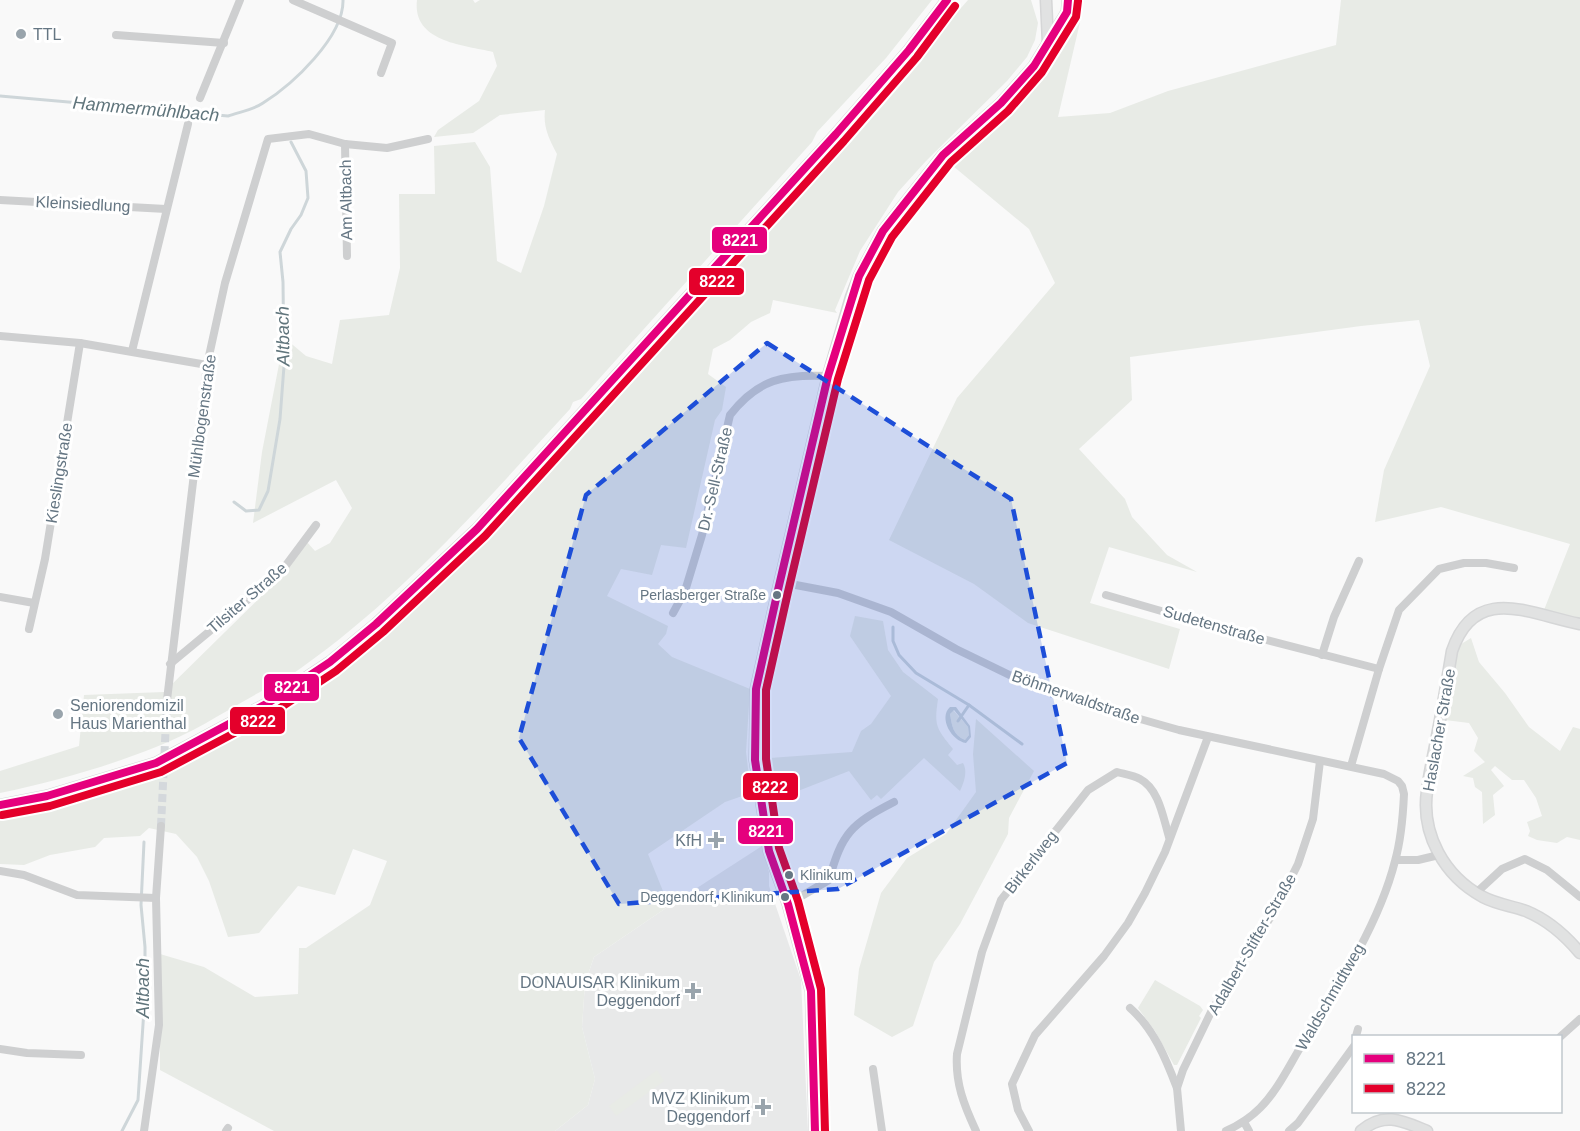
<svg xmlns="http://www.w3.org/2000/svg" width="1580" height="1131" font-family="Arial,sans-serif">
	<rect width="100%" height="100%" fill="#f9f9f9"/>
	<polygon fill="#e8e9e9" points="762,846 769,872 769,886 801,980 808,1131 555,1131 588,1105 595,1079 582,1027 585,983 594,957 669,906"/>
	<g fill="#e8ebe6">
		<path d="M417,0H473L475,3L480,0H932L886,58L817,132L812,142L581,399L573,402L570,409C483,504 396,604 288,677C277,684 264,689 253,696C221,714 190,734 156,747C106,767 53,782 0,793V771L79,746L84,695L164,692L284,574L307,542L315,551L330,543L352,508L336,480L253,523L262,452L281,354L287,340L306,356L332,364L340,320L389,315L400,268L399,194H435L434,146L475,142L490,167L497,261L521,273L544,206L557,154C549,139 543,127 545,110L500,115L473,133L434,137L438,130L479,101L497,66L493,52C463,45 412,42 417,0Z"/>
		<polygon points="968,0 1031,0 1038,23 1035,40 1027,57 1007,81 926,161 898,192 860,251 835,310 837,313 773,300 770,313 751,322 730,340 713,349 708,374 726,387 722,410 715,420 686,548 661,545 652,575 621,569 607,596 668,626 666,634 658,644 672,657 750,689 746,752 751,793 725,802 648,854 669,906 594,957 585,983 582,1027 595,1079 588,1105 555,1131 274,1131 160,1070 160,954 204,967 255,997 298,994 299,948 306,948 370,905 387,861 353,849 335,895 298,886 259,933 228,937 209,881 197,857 176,834 149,828 140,836 104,838 95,847 50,855 24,865 0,864 0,819 94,796 137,781 188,759 257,723 319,687 375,642 443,579 524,494 650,351 872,109"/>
		<polygon points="1341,0 1580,0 1580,624 1544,610 1570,544 1441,507 1375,522 1384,470 1430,366 1419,320 1361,326 1130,357 1132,400 1079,449 1125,499 1132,517 1167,555 1197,572 1109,547 1090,603 1180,629 1169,669 1028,623 974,584 889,540 957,398 1055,283 1029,229 953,166 960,157 1042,78 1074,19 1081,18 1058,117 1110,113 1168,91 1336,45"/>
		<path d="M855,616L883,621L888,650L903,672L938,699C934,726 936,728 953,749L948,755L957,765L963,763C968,772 964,782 960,791L924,758L881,799L877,795L871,800L849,771L775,800L770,758L852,752L861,731L871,724L891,696L850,636Z"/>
		<polygon points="1471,638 1479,662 1505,693 1529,727 1560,751 1573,727 1580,729 1580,840 1567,837 1557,843 1537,840 1528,836 1530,831 1527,822 1542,816 1536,798 1524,780 1512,780 1495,766 1491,770 1504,786 1493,795 1495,815 1483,824 1482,792 1475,787 1473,778 1463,776 1485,762 1474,751 1478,738 1469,723 1445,720 1458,646"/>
		<path d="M953,710L968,727L969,735L965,740C953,735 952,726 950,714Z"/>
		<polygon points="976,719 1034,771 1009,818 1008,834 960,924 934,962 913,1026 892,1037 854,1015 859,969 881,893 907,858 946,834 976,792 973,754"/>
		<polygon points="1155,980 1200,1006 1203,1010 1199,1016 1201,1018 1177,1065 1174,1065 1155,1031 1138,1008"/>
		<polygon points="657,1070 664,1081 616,1116 609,1106"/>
	</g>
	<path fill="#ced6d9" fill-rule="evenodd" d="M950,707H956L970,726L971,737L966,743C952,741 938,718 950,707ZM954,710L968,727L969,735L965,740C953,735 952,726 950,714Z"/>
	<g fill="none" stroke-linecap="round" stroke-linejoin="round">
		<g stroke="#ced6d9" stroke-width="3">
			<path d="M0,96L228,116C239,112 253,110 263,103C292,85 344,37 343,0"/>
			<polyline points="234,502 246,511 259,510 268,491 280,419 284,366 283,282 280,252 291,229 301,215 308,198 306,171 291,142"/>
			<polyline points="893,627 893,641 899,655 916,673 969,705 1022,744"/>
			<polyline points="958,721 969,705"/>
			<polyline points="122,1131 138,1100 145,994 145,947 141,905 144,842"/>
		</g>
		<polyline stroke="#d4d8dc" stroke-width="8" stroke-dasharray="8 4" stroke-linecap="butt" points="161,826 167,700"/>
		<defs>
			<g id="secondary">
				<polyline points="1046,0 1048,43"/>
				<path d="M1580,624C1529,614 1475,583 1452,651C1447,681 1442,711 1436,741C1433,757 1429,774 1427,791C1421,834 1444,876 1483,897C1496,904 1512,906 1526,911C1548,920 1565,935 1580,953"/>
				<polyline points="0,805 47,796 156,763 268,703 330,662 376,624 477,529 836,134 909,50 947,0"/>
				<polyline points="815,1131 811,991 788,904 769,851 755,760 756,689 778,590 828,376 851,297 859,276 883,231 943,155 1001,103 1034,66 1067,12 1068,0"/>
				<path d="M1361,1131C1384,1111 1403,1121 1427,1131"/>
			</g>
		</defs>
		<use href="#secondary" stroke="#d5d6d7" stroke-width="13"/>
		<g stroke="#cecfd0" stroke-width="8">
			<polyline points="293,0 392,43 381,73"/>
			<polyline points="116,35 224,43"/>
			<polyline points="200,98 240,0"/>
			<polyline points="345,144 347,256"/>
			<polyline points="0,200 166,209"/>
			<polyline points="0,336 80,343 207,365"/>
			<polyline points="132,351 188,124"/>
			<path d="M780,582L838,593L891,612L956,649L1026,683L1073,700L1179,730L1384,774L1398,781L1402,786L1404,794C1403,816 1401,840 1395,861C1379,925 1335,992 1300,1048C1288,1068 1277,1091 1260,1108C1250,1118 1239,1125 1226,1131"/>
			<polyline points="1106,595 1213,626 1379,669"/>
			<polyline points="0,597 34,603"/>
			<path d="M673,613L685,591L702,535L730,415C758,379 784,374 828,376"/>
			<polyline points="29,629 45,559 80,343"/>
			<polyline points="1322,655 1334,617 1359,561"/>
			<polyline points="170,664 281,572 316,525"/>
			<polyline points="167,700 207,365 225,283 268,139 309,134 345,144 387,148 428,139"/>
			<polyline points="1351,766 1379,669 1399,610 1439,569 1464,563 1486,563 1514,568"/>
			<polyline points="1396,860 1418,860 1439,855"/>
			<polyline points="0,871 24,875 77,895 156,898"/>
			<polyline points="1476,893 1502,869 1525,859 1547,870 1580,897"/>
			<path d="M788,904L829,880C842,833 851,824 894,802"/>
			<path d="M1130,1008C1154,1029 1166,1059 1177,1088"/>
			<polyline points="1356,1036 1358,1029"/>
			<polyline points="1560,1037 1580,1019"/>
			<polyline points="0,1049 27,1053 81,1055"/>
			<polyline points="873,1069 882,1131"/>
			<polyline points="1244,1122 1249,1131"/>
			<polyline points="144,1131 159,1025 156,898 161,826"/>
			<polyline points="226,1131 228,1128"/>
			<path d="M976,1131C964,1105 955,1083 957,1054L982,952L1001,900L1088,790L1117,772C1124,774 1133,775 1140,779C1159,789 1163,817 1169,837"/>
			<polyline points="1029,1131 1018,1110 1012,1084 1035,1035 1104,956 1128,923 1145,893 1165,852 1208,737"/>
			<polyline points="1181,1131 1177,1088 1183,1070 1212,1010 1275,910 1298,864 1313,819 1320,761"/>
			<polyline points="1289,1131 1298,1123 1354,1046"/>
		</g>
		<use href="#secondary" stroke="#e1e2e2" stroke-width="10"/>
		<defs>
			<g id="bus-1">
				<polyline points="0,805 47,796 156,763 268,703 330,662 376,624 477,529 836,134 909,50 947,0"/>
				<polyline points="815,1131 811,991 788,904 769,851 755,760 756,689 778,590 828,376 859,276 883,231 943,155 1001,103 1034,66 1067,12 1068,0"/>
			</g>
			<g id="bus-2">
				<polyline points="2,815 50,806 161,772 274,712 336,671 383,632 485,536 844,141 917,57 955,6"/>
				<polyline points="825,1131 821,989 798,901 779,848 766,759 766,690 788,592 838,379 869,280 892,237 951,162 1008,111 1042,72 1076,17 1078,1"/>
			</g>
		</defs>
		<use href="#bus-1" stroke="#fff" stroke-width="12"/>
		<use href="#bus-2" stroke="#fff" stroke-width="12"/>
		<use href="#bus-1" stroke="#e5007d" stroke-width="8"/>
		<use href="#bus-2" stroke="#e4002b" stroke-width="8"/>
	</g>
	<path fill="#1d4ed8" fill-opacity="0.2" stroke="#1d4ed8" stroke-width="4.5" stroke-dasharray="12 8" stroke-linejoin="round" d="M767,343L1011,499L1067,763L838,889L619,904L519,738L586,495Z"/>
	<g fill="#99a4ac" stroke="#fff" stroke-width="2">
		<circle cx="21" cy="34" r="6"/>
		<circle cx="58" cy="714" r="6"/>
		<path d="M713 831h6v6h6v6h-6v6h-6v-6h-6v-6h6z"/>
		<path d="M690 982h6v6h6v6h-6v6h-6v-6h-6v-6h6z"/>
		<path d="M760 1098h6v6h6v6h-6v6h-6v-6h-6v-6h6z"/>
	</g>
	<g fill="#657683" stroke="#fff" stroke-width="2">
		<circle cx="777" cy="595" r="5"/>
		<circle cx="789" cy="875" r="5"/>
		<circle cx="785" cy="897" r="5"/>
	</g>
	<g text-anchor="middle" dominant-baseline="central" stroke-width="6" stroke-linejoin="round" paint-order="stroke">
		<g font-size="14" fill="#657683" stroke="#fff" text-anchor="end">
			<text x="766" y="595">Perlasberger Straße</text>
			<text x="800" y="875" text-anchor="start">Klinikum</text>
			<text x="774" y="897">Deggendorf, Klinikum</text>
		</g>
		<g font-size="16" fill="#657683" stroke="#fff" text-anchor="end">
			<text x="33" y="34" text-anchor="start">TTL</text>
			<text x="70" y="705" text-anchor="start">Seniorendomizil<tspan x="70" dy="18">Haus Marienthal</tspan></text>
			<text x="702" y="840">KfH</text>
			<text x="680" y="982">DONAUISAR Klinikum<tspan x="680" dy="18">Deggendorf</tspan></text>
			<text x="750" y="1098">MVZ Klinikum<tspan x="750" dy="18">Deggendorf</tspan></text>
		</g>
		<g font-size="16" fill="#657683" stroke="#fff">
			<text transform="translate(346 200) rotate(-91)">Am Altbach</text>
			<text transform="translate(83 204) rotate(3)">Kleinsiedlung</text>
			<text transform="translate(202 416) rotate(-82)">Mühlbogenstraße</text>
			<text transform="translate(59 473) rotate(-81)">Kieslingstraße</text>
			<text transform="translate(715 479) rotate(-77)">Dr.-Sell-Straße</text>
			<text transform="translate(247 598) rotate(-41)">Tilsiter Straße</text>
			<text transform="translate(1214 625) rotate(16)">Sudetenstraße</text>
			<text transform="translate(1076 697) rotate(19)">Böhmerwaldstraße</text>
			<text transform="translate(1439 730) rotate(-80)">Haslacher Straße</text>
			<text transform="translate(1031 862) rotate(-52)">Birkerlweg</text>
			<text transform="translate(1252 944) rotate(-60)">Adalbert-Stifter-Straße</text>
			<text transform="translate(1330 997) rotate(-60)">Waldschmidtweg</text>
		</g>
		<g font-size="18" font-style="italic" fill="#60757c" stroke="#fff">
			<text transform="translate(146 109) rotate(5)">Hammermühlbach</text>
			<text transform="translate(283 336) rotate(-91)">Altbach</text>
			<text transform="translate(143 988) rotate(-90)">Altbach</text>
		</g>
	</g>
	<g stroke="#fff" stroke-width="2">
		<rect x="711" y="226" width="57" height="28" rx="6" fill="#e5007d"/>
		<rect x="688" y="267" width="57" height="29" rx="6" fill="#e4002b"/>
		<rect x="263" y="673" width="57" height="29" rx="6" fill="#e5007d"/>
		<rect x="229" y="706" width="57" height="29" rx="6" fill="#e4002b"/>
		<rect x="742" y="772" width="57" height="29" rx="6" fill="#e4002b"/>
		<rect x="737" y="817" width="57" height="28" rx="6" fill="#e5007d"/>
	</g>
	<g font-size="16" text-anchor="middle" font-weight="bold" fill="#fff">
		<text x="740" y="246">8221</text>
		<text x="717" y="287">8222</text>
		<text x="292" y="693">8221</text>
		<text x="258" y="727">8222</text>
		<text x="770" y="793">8222</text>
		<text x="766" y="837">8221</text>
	</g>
	<rect x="1352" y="1035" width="210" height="78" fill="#ffffff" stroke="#c1c8cd" stroke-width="1.5"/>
	<rect x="1364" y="1054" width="30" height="9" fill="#e5007d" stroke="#c1c8cd" stroke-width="1.5"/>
	<text x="1406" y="1065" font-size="18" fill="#657683">8221</text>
	<rect x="1364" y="1084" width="30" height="9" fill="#e4002b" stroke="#c1c8cd" stroke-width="1.5"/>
	<text x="1406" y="1095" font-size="18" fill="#657683">8222</text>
</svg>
